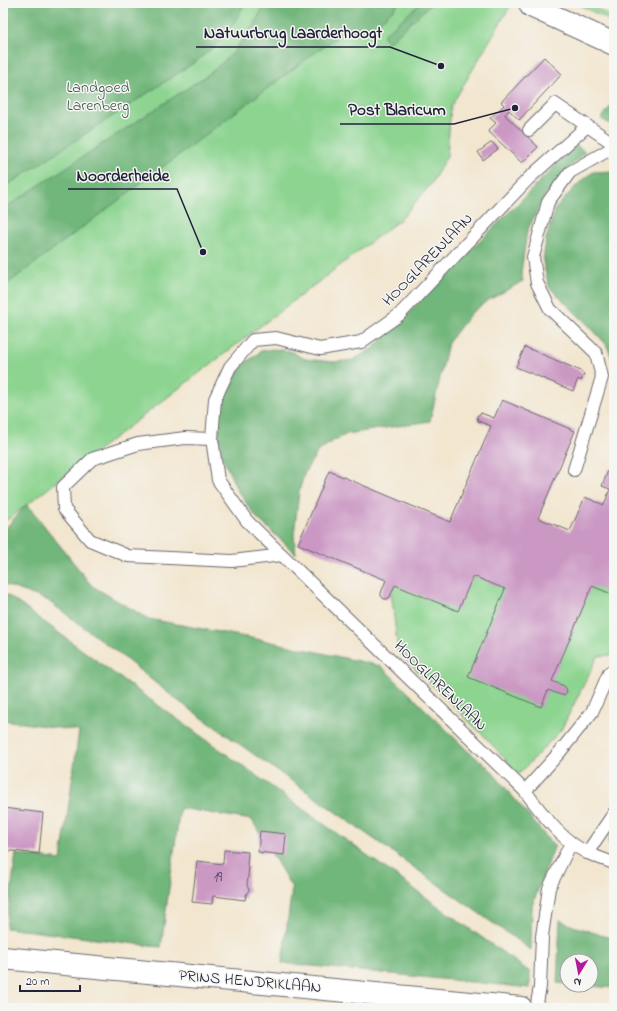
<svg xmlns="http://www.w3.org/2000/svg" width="617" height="1011" font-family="'Indie Flower',sans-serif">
	<rect width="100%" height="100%" fill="#f6f6f2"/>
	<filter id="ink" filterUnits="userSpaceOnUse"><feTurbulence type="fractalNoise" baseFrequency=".025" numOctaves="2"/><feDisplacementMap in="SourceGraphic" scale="8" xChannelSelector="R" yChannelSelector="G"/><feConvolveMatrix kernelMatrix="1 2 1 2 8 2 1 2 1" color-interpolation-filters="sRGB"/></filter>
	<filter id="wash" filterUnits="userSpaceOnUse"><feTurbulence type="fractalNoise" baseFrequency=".012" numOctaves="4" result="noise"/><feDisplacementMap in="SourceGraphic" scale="16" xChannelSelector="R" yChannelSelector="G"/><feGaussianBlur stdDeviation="0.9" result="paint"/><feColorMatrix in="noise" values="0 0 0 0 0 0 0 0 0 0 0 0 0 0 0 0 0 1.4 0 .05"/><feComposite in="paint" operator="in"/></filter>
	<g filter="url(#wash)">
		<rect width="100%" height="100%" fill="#f2e6cf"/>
		<g fill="#8cd490" stroke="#577b66">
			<polygon points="3,3 512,3 451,106 447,156 431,184 402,218 3,523"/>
			<polygon points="578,3 586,3 614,18 614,23 580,5"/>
			<polygon points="472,575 506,589 591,584 614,594 614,655 598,656 561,730 519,774 484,736 398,652 390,582"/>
			<polygon points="614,826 614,847 608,843 612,827"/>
		</g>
		<g fill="#71b67a" stroke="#4a6c5a">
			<polygon points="3,3 245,3 232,26 219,42 198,60 3,188"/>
			<polygon points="265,3 400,3 376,25 343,33 309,57 3,287 3,209 209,74 232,54 256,22"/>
			<polygon points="421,3 432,3 389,42 383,35"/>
			<polygon points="614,102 614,126 601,119"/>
			<polygon points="576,145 585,152 564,173 545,195 527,231 521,273 523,281 487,301 471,313 448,343 430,421 347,434 333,441 318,451 305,472 299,491 294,535 296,554 256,517 237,490 222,456 219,433 218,410 227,387 243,365 261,351 272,349 290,351 305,359 334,362 353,360 373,348"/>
			<polygon points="614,171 614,362 606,344 590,327 549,287 543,262 546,239 556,208 577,185 593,172"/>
			<polygon points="27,504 92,586 149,619 267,641 381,666 469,752 488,767 552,844 555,845 532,906 531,950 177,700 113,649 47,600 3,584 3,531"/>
			<polygon points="3,594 10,597 134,688 530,972 530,988 282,963 292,888 252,820 180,808 161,947 6,928 16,854 61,860 79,731 3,720"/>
			<polygon points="560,920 573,926 614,939 614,988 577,985 591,985 591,961 567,961 567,984 557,983"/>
		</g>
		<g id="blocks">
			<g fill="#cb98c4">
				<polygon points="544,57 562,74 519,120 509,110 505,115 538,147 522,163 488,131 496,123 490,118 504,105 501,102"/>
				<polygon points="492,142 498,149 483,160 478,152"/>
				<polygon points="525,347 581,371 581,372 584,374 581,381 578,379 573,391 516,367"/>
				<polygon points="502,400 575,431 538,518 570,531 585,497 604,505 610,489 602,486 609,468 614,470 614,595 592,586 552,681 564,686 566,688 567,692 564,695 561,695 548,690 541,707 468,677 505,589 473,576 458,611 395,585 390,597 387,599 384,599 381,596 381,593 386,580 298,544 329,471 450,522 491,426 478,421 477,416 481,413 494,418"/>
				<polygon points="3,808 43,813 39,854 3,850"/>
				<polygon points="260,831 286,834 284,855 258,852"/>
				<polygon points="224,850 248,852 247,867 249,867 247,885 249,890 246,895 245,900 213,896 212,904 192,902 197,861 223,864"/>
			</g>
		</g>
	</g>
	<g filter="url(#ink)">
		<use href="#blocks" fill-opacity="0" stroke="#6b676f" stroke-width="1"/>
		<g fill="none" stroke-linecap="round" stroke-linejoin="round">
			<defs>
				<g id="lane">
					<path d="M587,126L528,179L399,315L361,342L320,349L276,338L253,340L230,367L215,399L212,439L218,480L247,521L525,791C542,813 561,841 588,853C596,857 605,860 614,863"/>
					<polyline points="529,130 555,104 614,144"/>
					<polyline points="212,439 185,438 138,444 92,459 63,487 64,509 90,540 128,556 232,561 282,555"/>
					<polyline points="574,470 602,377 596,353 550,309 537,283 533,257 548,202 570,172 614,147"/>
					<polyline points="525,791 559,753 592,712 609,673 614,669"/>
					<polyline points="587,853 614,813"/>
					<polyline points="536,1008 540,987 542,936 549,888 571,843"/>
				</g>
				<g id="secondary">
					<polyline points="531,6 614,44"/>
					<polyline points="3,958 521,1008"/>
				</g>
			</defs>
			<use href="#lane" stroke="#6b676f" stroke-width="14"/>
			<use href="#secondary" stroke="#6b676f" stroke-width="24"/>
			<use href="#lane" stroke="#fff" stroke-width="12"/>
			<use href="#secondary" stroke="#fff" stroke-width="22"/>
		</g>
	</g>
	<g text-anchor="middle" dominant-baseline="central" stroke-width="3" stroke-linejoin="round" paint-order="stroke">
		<g font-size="14" fill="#4c405d">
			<text x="218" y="877">19</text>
		</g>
		<g font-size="16" fill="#425754" stroke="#f6f6f2">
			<text x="98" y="88">Landgoed<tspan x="98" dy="18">Larenberg</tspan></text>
		</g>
		<g font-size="16" fill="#22223b" stroke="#f6f6f2">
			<text transform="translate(428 260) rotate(-46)">HOOGLARENLAAN</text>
			<text transform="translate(440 686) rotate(44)">HOOGLARENLAAN</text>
			<text transform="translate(250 982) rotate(5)">PRINS HENDRIKLAAN</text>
		</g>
	</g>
	<path fill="none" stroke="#22223b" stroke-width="1.5" d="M441 66L390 47H196M515 108L454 124H340M203 252L177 189H68"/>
	<g fill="#22223b" stroke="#f6f6f2" stroke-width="1.5">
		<circle cx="441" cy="66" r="4"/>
		<circle cx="515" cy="108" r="4"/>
		<circle cx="203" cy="252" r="4"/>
	</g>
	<g font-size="17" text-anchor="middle" font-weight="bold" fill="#22223b" stroke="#f6f6f2" stroke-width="3" stroke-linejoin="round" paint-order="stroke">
		<text x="293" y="38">Natuurbrug Laarderhoogt</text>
		<text x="397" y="115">Post Blaricum</text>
		<text x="123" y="181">Noorderheide</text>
	</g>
	<rect width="617" height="1011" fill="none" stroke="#f6f6f2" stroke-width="16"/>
	<g transform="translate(579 973) rotate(190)"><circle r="19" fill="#f6f6f2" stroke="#a1a1a9"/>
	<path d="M0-3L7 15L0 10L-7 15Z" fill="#b5179e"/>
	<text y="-6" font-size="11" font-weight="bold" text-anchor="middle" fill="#22223b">N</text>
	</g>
	<path d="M20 985v6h60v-6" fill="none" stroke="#22223b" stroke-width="2"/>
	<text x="26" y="985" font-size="12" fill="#22223b" stroke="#f6f6f2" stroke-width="3" paint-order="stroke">20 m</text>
</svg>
